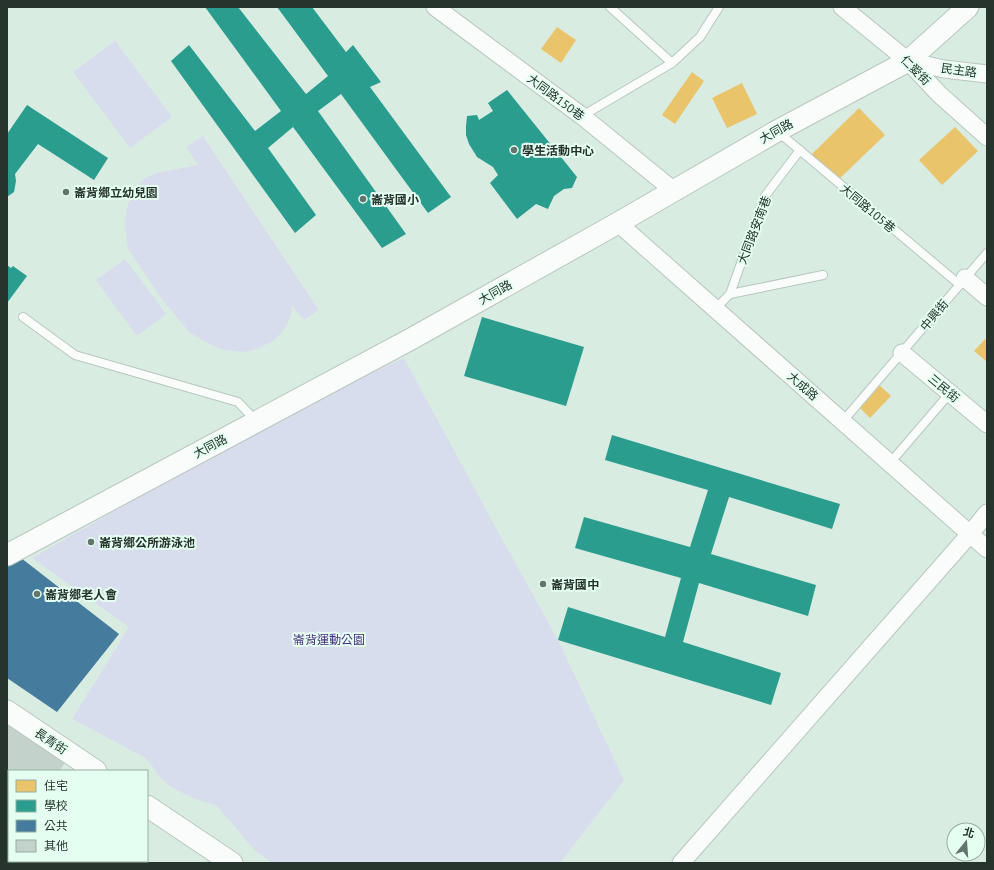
<svg xmlns="http://www.w3.org/2000/svg" width="994" height="870" font-family="'PT Sans','Noto Sans TC',sans-serif">
	<rect width="100%" height="100%" fill="#d9ece2"/>
	<g fill="#d8dded">
		<polygon points="115,41 172,117 130,148 73,72"/>
		<polygon points="203,136 319,310 304,320 292,306 291,315 287,324 281,333 273,341 255,350 242,352 220,349 208,343 190,333 161,298 128,249 125,225 126,211 131,196 135,188 143,180 153,174 166,171 198,165 186,147"/>
		<polygon points="125,259 166,314 137,336 96,280"/>
		<path d="M404,358L502,539L558,640L624,780L560,863H273L255,851L218,807C211,803 204,802 197,799C186,795 173,789 164,781C156,774 153,764 144,757L72,719L129,627L32,558L288,412Z"/>
	</g>
	<g fill="#e9c46a">
		<polygon points="557,27 576,40 561,63 541,49"/>
		<polygon points="692,72 704,81 675,124 662,115"/>
		<polygon points="742,83 757,114 727,128 712,98"/>
		<polygon points="859,108 885,135 837,181 811,155"/>
		<polygon points="955,127 978,151 942,185 919,160"/>
		<polygon points="987,337 987,362 974,351"/>
		<polygon points="875,381 891,396 870,418 855,403"/>
	</g>
	<g fill="#2a9d8f">
		<polygon points="205,7 238,7 306,94 328,76 277,7 312,7 346,52 353,45 381,82 370,87 451,197 428,213 341,94 318,111 406,234 382,248 293,127 268,148 316,215 295,233 171,61 189,45 255,131 281,111"/>
		<polygon points="507,90 577,177 572,188 564,189 554,196 548,209 536,204 517,219 490,183 498,175 493,167 477,157 469,144 466,135 466,126 467,116 477,115 479,120 493,111 488,103"/>
		<polygon points="27,105 108,158 94,180 38,144 15,174 16,181 14,192 7,197 7,134"/>
		<polygon points="7,265 11,268 13,266 27,276 7,303"/>
		<polygon points="482,317 584,347 566,406 464,376"/>
		<polygon points="612,435 840,504 832,529 729,497 711,554 816,585 808,616 699,583 683,642 781,673 771,705 558,640 568,607 665,637 681,578 575,548 584,517 690,547 708,490 605,460"/>
	</g>
	<polygon fill="#457b9d" points="12,551 119,634 57,712 7,678 7,554"/>
	<polygon fill="#c3d2ca" points="7,718 67,760 59,771 9,771 9,861 20,861 19,863 7,863"/>
	<g fill="none" stroke-linecap="round" stroke-linejoin="round">
		<defs>
			<g id="service">
				<polyline points="610,7 672,63"/>
				<polyline points="582,116 672,63 700,37 719,7"/>
				<polyline points="777,131 960,285"/>
				<polyline points="730,294 823,275"/>
				<polyline points="715,309 730,294 765,196 800,150"/>
				<polyline points="23,317 75,355 238,402 256,421"/>
				<polyline points="843,421 987,253"/>
				<polyline points="890,463 950,393"/>
			</g>
			<g id="minor">
				<polyline points="435,7 582,116 673,190"/>
				<polyline points="842,7 908,61 939,94 987,137"/>
				<polyline points="908,61 944,69 987,74"/>
				<polyline points="618,223 987,549"/>
				<polyline points="965,278 987,297"/>
				<polyline points="902,353 987,424"/>
				<polyline points="89,863 90,861"/>
				<polyline points="681,863 970,534 987,513"/>
			</g>
			<g id="tertiary">
				<polyline points="7,555 411,339 618,223 777,131 908,61 968,7"/>
				<polyline points="7,711 96,771"/>
				<polyline points="147,806 232,863"/>
			</g>
		</defs>
		<use href="#service" stroke="#b8c7bf" stroke-width="10"/>
		<use href="#minor" stroke="#b8c7bf" stroke-width="19"/>
		<use href="#tertiary" stroke="#b8c7bf" stroke-width="23"/>
		<use href="#service" stroke="#f9fcfb" stroke-width="8"/>
		<use href="#minor" stroke="#f9fcfb" stroke-width="17"/>
		<use href="#tertiary" stroke="#f9fcfb" stroke-width="21"/>
	</g>
	<g fill="#65746d" stroke="#e4fff1" stroke-width="1.5">
		<circle cx="514" cy="150" r="4"/>
		<circle cx="66" cy="192" r="4"/>
		<circle cx="363" cy="199" r="4"/>
		<circle cx="91" cy="542" r="4"/>
		<circle cx="543" cy="584" r="4"/>
		<circle cx="37" cy="594" r="4"/>
	</g>
	<g text-anchor="middle" dominant-baseline="central" stroke-width="4" stroke-linejoin="round" paint-order="stroke">
		<g font-size="12" fill="#27342e" stroke="#e4fff1">
			<text transform="translate(916 70) rotate(45)">仁愛街</text>
			<text transform="translate(959 70) rotate(8)">民主路</text>
			<text transform="translate(556 97) rotate(37)">大同路150巷</text>
			<text transform="translate(776 131) rotate(-29)">大同路</text>
			<text transform="translate(868 208) rotate(40)">大同路105巷</text>
			<text transform="translate(754 230) rotate(-69)">大同路安南巷</text>
			<text transform="translate(495 292) rotate(-29)">大同路</text>
			<text transform="translate(934 315) rotate(-50)">中興街</text>
			<text transform="translate(803 386) rotate(41)">大成路</text>
			<text transform="translate(944 388) rotate(40)">三民街</text>
			<text transform="translate(210 446) rotate(-28)">大同路</text>
			<text transform="translate(51 741) rotate(34)">長青街</text>
		</g>
		<g font-size="12" font-weight="bold" fill="#27342e" stroke="#e4fff1" text-anchor="start">
			<text x="522" y="150">學生活動中心</text>
			<text x="74" y="192">崙背鄉立幼兒園</text>
			<text x="371" y="199">崙背國小</text>
			<text x="99" y="542">崙背鄉公所游泳池</text>
			<text x="551" y="584">崙背國中</text>
			<text x="45" y="594">崙背鄉老人會</text>
		</g>
		<g font-size="12" fill="#4a2e81" stroke="#e4fff1">
			<text x="329" y="639">崙背運動公園</text>
		</g>
	</g>
	<rect width="994" height="870" fill="none" stroke="#27342e" stroke-width="16"/>
	<rect x="8" y="770" width="140" height="92" fill="#e4fff1" stroke="#98aea3"/>
	<rect x="16" y="780" width="20" height="12" fill="#e9c46a" stroke="#98aea3"/>
	<text x="44" y="790" font-size="12" fill="#27342e">住宅</text>
	<rect x="16" y="800" width="20" height="12" fill="#2a9d8f" stroke="#98aea3"/>
	<text x="44" y="810" font-size="12" fill="#27342e">學校</text>
	<rect x="16" y="820" width="20" height="12" fill="#457b9d" stroke="#98aea3"/>
	<text x="44" y="830" font-size="12" fill="#27342e">公共</text>
	<rect x="16" y="840" width="20" height="12" fill="#c3d2ca" stroke="#98aea3"/>
	<text x="44" y="850" font-size="12" fill="#27342e">其他</text>
	<g transform="translate(966 842) rotate(17)"><circle r="19" fill="#e4fff1" stroke="#98aea3"/>
	<path d="M0-3L7 15L0 10L-7 15Z" fill="#65746d"/>
	<text y="-6" font-size="11" font-weight="bold" text-anchor="middle" fill="#27342e">北</text>
	</g>
</svg>
